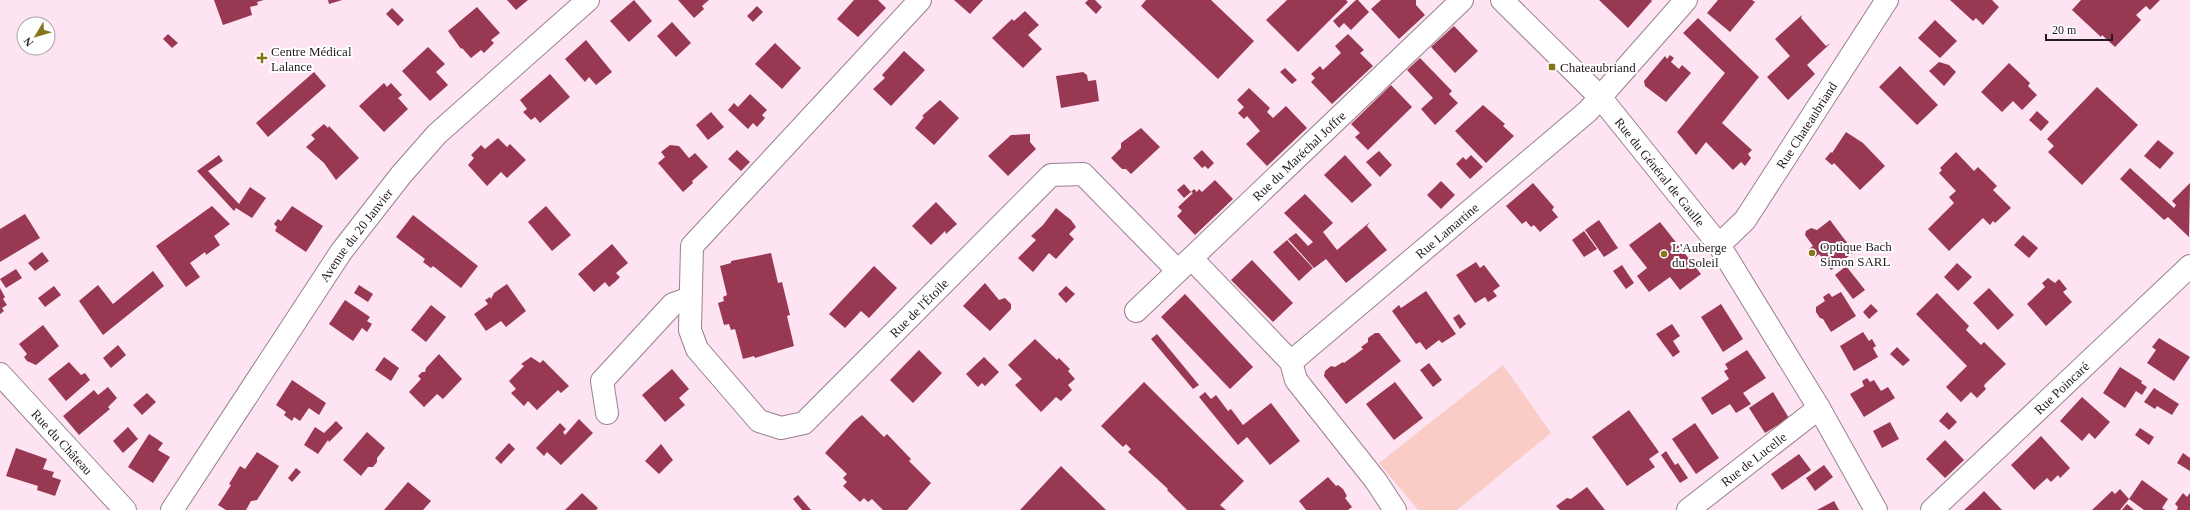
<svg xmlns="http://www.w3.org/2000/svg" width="2190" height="510" font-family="Georgia,serif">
	<rect width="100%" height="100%" fill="#fee4f3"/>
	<polygon fill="#f9cdc6" points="1503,365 1551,433 1457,510 1418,510 1379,463"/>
	<g fill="#983853">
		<polygon points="214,0 264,0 257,2 258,5 250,7 252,15 223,25"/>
		<polygon points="328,0 342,0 329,4"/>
		<polygon points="507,0 528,0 516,10"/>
		<polygon points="634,0 652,21 629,42 610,21"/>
		<polygon points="678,0 709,0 702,6 704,9 694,18"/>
		<polygon points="854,0 878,0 886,8 858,37 837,19"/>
		<polygon points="954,0 983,0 970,14"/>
		<polygon points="1088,0 1095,0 1102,7 1096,14 1085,3"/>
		<polygon points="1146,0 1211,0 1254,41 1218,79 1141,6"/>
		<polygon points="1287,0 1346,0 1348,2 1298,52 1266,20"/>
		<polygon points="1356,0 1358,0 1369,12 1351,30 1344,23 1339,28 1333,21"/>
		<polygon points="1381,0 1416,0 1416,5 1425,15 1399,39 1371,9"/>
		<polygon points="1599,0 1651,0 1652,1 1628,28"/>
		<polygon points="1718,0 1752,0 1755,2 1730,32 1707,13"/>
		<polygon points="1950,0 1992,0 1999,7 1983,25 1976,18 1973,21"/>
		<polygon points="2081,0 2160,0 2150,10 2146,6 2136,15 2141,20 2115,47 2102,35 2101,37 2072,10"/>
		<polygon points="757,6 763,12 753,22 747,16"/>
		<polygon points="477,7 500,33 491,40 494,43 484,53 481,50 471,58 462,48 461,49 448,31"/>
		<polygon points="392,8 404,20 398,26 386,14"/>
		<polygon points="1025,11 1039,25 1028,35 1042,49 1023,68 992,38 1012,19 1014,21"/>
		<polygon points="1802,15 1801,18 1826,46 1831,43 1807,65 1815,74 1788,100 1767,77 1790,56 1775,39"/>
		<polygon points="1698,18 1759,77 1722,123 1752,150 1748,154 1751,158 1745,166 1741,162 1733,170 1706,142 1696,155 1677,132 1725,73 1683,33"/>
		<polygon points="1935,20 1957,41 1940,58 1918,38"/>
		<polygon points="672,22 691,43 676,57 657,36"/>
		<polygon points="1454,26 1478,51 1455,73 1431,47"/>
		<polygon points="168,34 178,43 172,48 163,39"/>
		<polygon points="1348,34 1364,50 1360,53 1373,66 1332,104 1311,82 1315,78 1311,74 1320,66 1323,70 1341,53 1335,46"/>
		<polygon points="586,40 612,72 596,85 589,77 585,82 565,59"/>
		<polygon points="775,43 801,68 782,89 755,64"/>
		<polygon points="428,47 445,64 436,72 448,85 430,101 402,71"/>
		<polygon points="904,51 925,70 891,106 873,89 885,78 882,75"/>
		<polygon points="1670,55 1674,58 1671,62 1679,69 1682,65 1691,73 1666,102 1645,86 1644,81 1665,56 1667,59"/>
		<polygon points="1420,58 1452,91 1449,94 1458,103 1435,125 1421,109 1433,98 1407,70"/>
		<polygon points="1939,62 1949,65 1956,72 1944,86 1929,71"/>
		<polygon points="2009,63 2030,83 2028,86 2037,95 2022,110 2013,101 2002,112 1981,92"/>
		<polygon points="1900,66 1938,105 1917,125 1879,87"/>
		<polygon points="1285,68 1297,80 1292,84 1280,72"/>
		<polygon points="314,72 326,86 268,137 256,123"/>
		<polygon points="1083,72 1087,75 1088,81 1096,80 1099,101 1061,108 1056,76"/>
		<polygon points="550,74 570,97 540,123 535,117 531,120 523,112 527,109 520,100"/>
		<polygon points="384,83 387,87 391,83 402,95 398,98 408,109 384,132 359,106"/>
		<polygon points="1391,85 1412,107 1368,150 1355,137 1360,133 1351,124"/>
		<polygon points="2097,87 2138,125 2082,185 2048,152 2054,146 2047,139"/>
		<polygon points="1249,88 1270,108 1267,112 1273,118 1286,106 1307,128 1267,166 1246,144 1260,131 1247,116 1244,119 1238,113 1244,107 1237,100"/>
		<polygon points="750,94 767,110 762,115 765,118 757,127 753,123 748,129 728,110 734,103 738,107"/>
		<polygon points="940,100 959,118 934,145 915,128 924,117 922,116"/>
		<polygon points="1483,105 1505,124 1503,126 1514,136 1486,163 1455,131"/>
		<polygon points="2037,111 2049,122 2041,131 2029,120"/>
		<polygon points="711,112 724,127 708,140 696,125"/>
		<polygon points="324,124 328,128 329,126 359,158 336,180 324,163 306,147 315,139 311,135"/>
		<polygon points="1141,128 1160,147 1131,174 1126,169 1122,169 1111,158 1121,148 1121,143"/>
		<polygon points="1846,132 1863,143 1885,166 1860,190 1834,163 1832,165 1825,159 1831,152 1832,153"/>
		<polygon points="1030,134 1030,142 1036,149 1008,176 988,156 1011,135"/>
		<polygon points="498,138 507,147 510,144 526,160 507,178 501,172 487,186 468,165 474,158 471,155 481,145 485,149"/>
		<polygon points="2158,140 2174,153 2160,169 2144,156"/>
		<polygon points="670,145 679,146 689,158 695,153 708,167 692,181 693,183 683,192 658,163 665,157 661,152"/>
		<polygon points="737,150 750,162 741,171 728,159"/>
		<polygon points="1202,150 1214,163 1208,169 1205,166 1202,168 1193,158"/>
		<polygon points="1379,151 1392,165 1380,177 1366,162"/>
		<polygon points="1956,152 1974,171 1978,167 1997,186 1993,190 2011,208 1995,223 1993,221 1990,225 1983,218 1949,251 1928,229 1954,203 1949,197 1956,191 1939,173 1942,170 1940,168"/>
		<polygon points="219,155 223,161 208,171 239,204 250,187 266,198 252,218 236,208 234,211 197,171"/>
		<polygon points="1345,155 1372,185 1352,203 1324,175"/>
		<polygon points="1471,155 1483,167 1470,179 1456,164 1463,157 1466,160"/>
		<polygon points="2130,168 2174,208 2176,205 2172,201 2190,183 2189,237 2168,217 2164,220 2120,179"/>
		<polygon points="1215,180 1233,199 1195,235 1177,216 1182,211 1178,207 1193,193 1191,192 1194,189 1197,192 1199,189 1202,192"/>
		<polygon points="1441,181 1455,195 1441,209 1427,195"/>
		<polygon points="1533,183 1554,207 1552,210 1558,217 1540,232 1534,225 1531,227 1526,221 1522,224 1506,206"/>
		<polygon points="1184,184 1191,192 1184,198 1177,190"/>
		<polygon points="1305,194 1333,223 1323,232 1337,250 1370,222 1367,226 1387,250 1346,283 1326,259 1314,268 1288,239 1296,233 1308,246 1313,242 1284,213"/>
		<polygon points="936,202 957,224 946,234 945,231 931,245 912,226"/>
		<polygon points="212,206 230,224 214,236 220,245 206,255 205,252 190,263 200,277 186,287 156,246"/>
		<polygon points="292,206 323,226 306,252 275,231 277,227 274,224 278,219 281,221"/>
		<polygon points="546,206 571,235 552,251 528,222"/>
		<polygon points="1056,208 1071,220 1076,227 1069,234 1074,239 1056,259 1049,253 1033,272 1018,258 1036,240 1031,236 1043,225"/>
		<polygon points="25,214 40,238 0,262 0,229"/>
		<polygon points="413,215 478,266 461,288 433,266 431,268 423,262 425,259 396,237"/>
		<polygon points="1599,220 1618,248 1604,257 1585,230"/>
		<polygon points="1830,220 1854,252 1831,270 1819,254 1815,257 1809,249 1813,246 1805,235 1806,231 1811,228 1817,230"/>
		<polygon points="1660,222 1701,274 1680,290 1670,277 1649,292 1637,276 1647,268 1629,245"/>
		<polygon points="1584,231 1597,249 1584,257 1572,240"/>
		<polygon points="2023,235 2038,248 2029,258 2014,245"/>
		<polygon points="1287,240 1313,268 1299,281 1273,252"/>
		<polygon points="612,244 628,263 616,273 620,277 615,282 609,287 605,282 594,292 578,274"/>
		<polygon points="42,252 49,261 35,271 28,263"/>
		<polygon points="771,253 778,283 782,282 790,315 787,316 794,346 755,358 754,356 743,359 735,329 731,330 729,324 724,325 718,303 724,301 723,297 727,295 720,266 731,263 731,261"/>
		<polygon points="1252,260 1293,303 1273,322 1231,280"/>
		<polygon points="1476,262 1480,268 1484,265 1500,286 1493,291 1497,296 1488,302 1485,297 1475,303 1456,275"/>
		<polygon points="1957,263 1972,277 1958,291 1944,277"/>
		<polygon points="1622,265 1634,283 1626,289 1613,271"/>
		<polygon points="874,266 897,288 869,318 861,311 845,328 829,314"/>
		<polygon points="1846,266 1865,290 1853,299 1835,275"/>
		<polygon points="16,269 22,278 6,288 0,279"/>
		<polygon points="153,271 164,286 103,335 79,301 98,285 113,304"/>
		<polygon points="2048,278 2055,283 2059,279 2067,289 2063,292 2072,302 2046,326 2027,304 2045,287 2042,283"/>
		<polygon points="985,283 999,300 1005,298 1011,304 1011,309 990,331 963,306"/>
		<polygon points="507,284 526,311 506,327 501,321 486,331 474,314 488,304 485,300 490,297 491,299 494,293"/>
		<polygon points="359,285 373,294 368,302 354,293"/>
		<polygon points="54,286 61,295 45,307 38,298"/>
		<polygon points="1066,286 1075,294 1066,303 1058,294"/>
		<polygon points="0,288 5,297 3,299 7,305 2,308 4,311 0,314"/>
		<polygon points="1989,288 2014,315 1998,330 1973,303"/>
		<polygon points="1426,291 1456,334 1442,343 1439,340 1426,350 1420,342 1416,344 1392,311 1399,305 1401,308"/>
		<polygon points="1841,292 1856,316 1831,332 1823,319 1820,318 1816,312 1816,307 1825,301 1823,297 1829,293 1832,297"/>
		<polygon points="1937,293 1969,326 1966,330 1981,345 1984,342 2006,364 1985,384 1984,386 1986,389 1977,398 1971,392 1961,402 1946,387 1967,366 1916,314"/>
		<polygon points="1185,294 1253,367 1230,389 1161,317"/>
		<polygon points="345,300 370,317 367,321 372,324 367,332 362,328 353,341 329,324"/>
		<polygon points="1721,304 1743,339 1723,352 1701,317"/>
		<polygon points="1871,304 1878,311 1869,319 1863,312"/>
		<polygon points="431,305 446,317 426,342 411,330"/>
		<polygon points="1459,314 1466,324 1460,329 1453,318"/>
		<polygon points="1672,324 1680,336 1673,341 1680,352 1673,357 1656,334"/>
		<polygon points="43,325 59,346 36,365 27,361 24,357 27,354 19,344"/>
		<polygon points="1863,332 1869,341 1872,339 1876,346 1873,348 1878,357 1854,371 1840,346"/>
		<polygon points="1375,333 1379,333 1401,361 1346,404 1324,376 1325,371 1331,366 1335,367 1343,362 1344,363 1363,349 1361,347 1368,342 1368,338"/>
		<polygon points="1157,334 1199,385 1193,389 1151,339"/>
		<polygon points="2159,338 2190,357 2174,381 2147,363 2156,350 2152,347"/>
		<polygon points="1035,339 1057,360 1059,358 1070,369 1068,371 1075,379 1068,385 1072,390 1061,401 1056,397 1041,412 1015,385 1022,379 1008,365"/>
		<polygon points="118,345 126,355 111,368 103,358"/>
		<polygon points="1897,347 1910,360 1903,366 1890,354"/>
		<polygon points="919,350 942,373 913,403 890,380"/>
		<polygon points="1747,350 1766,378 1743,393 1751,404 1736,413 1730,404 1712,415 1701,398 1729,379 1724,371 1728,369 1725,364"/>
		<polygon points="439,354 462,379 443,399 437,394 424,407 409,392 421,379 418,376 422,372 425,372 426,368"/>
		<polygon points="384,357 399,368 391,381 375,370"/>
		<polygon points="531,357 540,363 543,360 569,386 561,393 558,390 537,410 528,401 524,406 511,393 516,389 509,381 524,366 521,364"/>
		<polygon points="984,357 999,372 985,386 982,383 978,387 966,374"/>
		<polygon points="69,362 81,375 85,373 90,380 66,401 48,379"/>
		<polygon points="1429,363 1442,380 1433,387 1420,370"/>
		<polygon points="2120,367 2142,381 2141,383 2147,387 2142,395 2136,391 2125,408 2103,393"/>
		<polygon points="672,369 689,389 679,398 685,405 665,422 642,395"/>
		<polygon points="1867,378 1870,382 1874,380 1881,391 1888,387 1895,398 1864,417 1850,394 1864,386 1862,381"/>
		<polygon points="292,380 326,403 319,415 309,408 300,421 294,417 292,421 284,415 286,412 276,405"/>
		<polygon points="1144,382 1244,481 1220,505 1226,510 1187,510 1167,490 1168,489 1128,452 1131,449 1126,444 1123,447 1101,426"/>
		<polygon points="1395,382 1423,418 1394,440 1366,404"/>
		<polygon points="108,387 117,398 108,407 110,409 79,435 63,416 94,390 98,395"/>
		<polygon points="2154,388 2179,404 2172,415 2157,406 2155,409 2144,402"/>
		<polygon points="1205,392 1211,399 1216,395 1228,411 1231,409 1243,425 1271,403 1300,441 1270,465 1247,437 1238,445 1199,397"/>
		<polygon points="1773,392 1789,418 1765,433 1749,408"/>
		<polygon points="147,393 156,402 142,415 133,405"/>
		<polygon points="2082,397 2110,422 2095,439 2089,433 2082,441 2060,421"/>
		<polygon points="1629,410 1659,452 1649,459 1655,467 1627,486 1592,437"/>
		<polygon points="1947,412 1957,422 1949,430 1939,421"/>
		<polygon points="862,415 884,437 887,434 911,459 909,461 931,483 907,510 883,510 872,499 868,502 864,498 860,502 843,486 847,482 843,478 847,474 825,453 853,422"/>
		<polygon points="579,419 593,433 561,465 547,452 544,456 536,448 560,423 566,429 563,432 565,435"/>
		<polygon points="336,421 343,428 329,442 328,440 318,454 304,445 315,427 324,433"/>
		<polygon points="1890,422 1899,439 1882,448 1873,431"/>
		<polygon points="1695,423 1719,458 1696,474 1672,439"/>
		<polygon points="128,427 138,439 123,453 113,441"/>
		<polygon points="2140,428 2154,437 2149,445 2135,435"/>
		<polygon points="367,432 385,448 377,458 377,462 373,467 368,467 361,476 343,460"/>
		<polygon points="149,434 163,443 158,450 170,457 153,483 128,467"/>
		<polygon points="2041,436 2070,468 2060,478 2058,475 2051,482 2047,478 2034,490 2011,465"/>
		<polygon points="1945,440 1964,460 1945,478 1926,459"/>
		<polygon points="509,443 515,449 501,464 495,458"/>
		<polygon points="661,444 673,460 659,474 645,461"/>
		<polygon points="16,448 47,459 43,469 54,472 52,477 61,480 55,496 37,490 38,486 6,476"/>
		<polygon points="1666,451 1675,465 1678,463 1688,478 1680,483 1661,455"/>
		<polygon points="257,452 279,466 257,500 251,501 246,510 226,510 218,505 231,485 229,484 240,466 245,469"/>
		<polygon points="2183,453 2190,458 2190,471 2177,463"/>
		<polygon points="1799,454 1811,470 1782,490 1771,474"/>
		<polygon points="1824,465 1833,477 1815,491 1806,478"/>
		<polygon points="1061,466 1106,510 1020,510"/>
		<polygon points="296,468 301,472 292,482 288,478"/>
		<polygon points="1328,477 1336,486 1338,485 1343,489 1347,496 1345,498 1352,507 1348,510 1306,510 1299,501"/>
		<polygon points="2142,480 2168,499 2162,508 2165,510 2144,510 2129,499"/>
		<polygon points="408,482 431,501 423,510 384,510"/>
		<polygon points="1587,487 1605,510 1560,510 1556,506 1567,498 1571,499"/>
		<polygon points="2120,489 2129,499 2120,510 2092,510 2112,491 2115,494"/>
		<polygon points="1984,491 2002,510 1964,510 1974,501"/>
		<polygon points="582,493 598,508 596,510 565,510"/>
		<polygon points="2183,493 2187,497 2190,493 2190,510 2177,510 2178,507 2175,504"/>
		<polygon points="798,495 811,510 802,510 793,499"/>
		<polygon points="1834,501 1839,510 1817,510"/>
		<polygon points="2127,504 2134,510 2122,510"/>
	</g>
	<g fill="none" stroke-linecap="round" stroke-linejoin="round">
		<defs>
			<g id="minor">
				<path id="s1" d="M920,0L692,246L690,330L697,349L759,421L781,428L804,423L1051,175L1083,174L1178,271"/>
				<path id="s2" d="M1719,245L1745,220L1887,0"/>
				<polyline points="1192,259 1291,362 1296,380 1376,481 1395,510"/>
				<path id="s3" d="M1136,311L1462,0"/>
				<path id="s4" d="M1291,362L1588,111L1686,0"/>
				<path id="s5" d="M0,374L125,510"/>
				<polyline points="607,413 602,381 673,304 690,298"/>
				<path id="s6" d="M172,510L341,252L401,175L437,134L588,0"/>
				<path id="s7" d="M1688,510L1819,408"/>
				<path id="s8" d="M1932,510L2190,266"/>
			</g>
			<g id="secondary">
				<path id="s9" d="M1502,0L1600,97L1719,245L1819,408L1876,510"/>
			</g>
		</defs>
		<use href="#minor" stroke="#98808e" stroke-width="24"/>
		<use href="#secondary" stroke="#98808e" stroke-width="24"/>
		<use href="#minor" stroke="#fff" stroke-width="22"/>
		<use href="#secondary" stroke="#fff" stroke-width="22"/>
	</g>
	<g fill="#867619" stroke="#fff" stroke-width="1.5">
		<path d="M260 52h4v4h4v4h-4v4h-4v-4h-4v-4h4z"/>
		<rect x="1548" y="63" width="8" height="8" rx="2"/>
		<circle cx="1812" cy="253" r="4"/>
		<circle cx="1664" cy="254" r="4"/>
	</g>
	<g text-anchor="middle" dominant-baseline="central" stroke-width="4" stroke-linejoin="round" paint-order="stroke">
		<g font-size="13" fill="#231a20" stroke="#fff" text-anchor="start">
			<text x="271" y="51">Centre Médical<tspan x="271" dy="15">Lalance</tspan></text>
			<text x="1560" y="67">Chateaubriand</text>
			<text x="1820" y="246">Optique Bach<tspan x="1820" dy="15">Simon SARL</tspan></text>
			<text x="1672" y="247">L'Auberge<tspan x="1672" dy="15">du Soleil</tspan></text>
		</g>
		<g font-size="13" fill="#231a20" stroke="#fff">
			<text stroke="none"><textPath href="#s2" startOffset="149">Rue Chateaubriand</textPath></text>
			<text stroke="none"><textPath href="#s3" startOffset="225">Rue du Maréchal Joffre</textPath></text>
			<text stroke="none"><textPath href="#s9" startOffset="234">Rue du Général de Gaulle</textPath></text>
			<text stroke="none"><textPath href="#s4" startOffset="204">Rue Lamartine</textPath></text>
			<text stroke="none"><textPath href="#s6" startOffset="331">Avenue du 20 Janvier</textPath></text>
			<text stroke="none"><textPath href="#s1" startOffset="744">Rue de l'Étoile</textPath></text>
			<text stroke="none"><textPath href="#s8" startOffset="178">Rue Poincaré</textPath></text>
			<text stroke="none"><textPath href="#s5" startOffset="92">Rue du Château</textPath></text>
			<text stroke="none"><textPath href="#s7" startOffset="83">Rue de Lucelle</textPath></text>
		</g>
	</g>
	<g transform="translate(36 36) rotate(232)"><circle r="19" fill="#ffffff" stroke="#a7a3a6"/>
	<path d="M0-3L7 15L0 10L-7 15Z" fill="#867619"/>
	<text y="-6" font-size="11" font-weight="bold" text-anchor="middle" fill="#231a20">N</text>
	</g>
	<path d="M2046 34v6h66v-6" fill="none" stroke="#231a20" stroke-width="2"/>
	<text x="2052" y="34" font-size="12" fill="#231a20" stroke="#ffffff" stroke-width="3" paint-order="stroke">20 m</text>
</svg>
